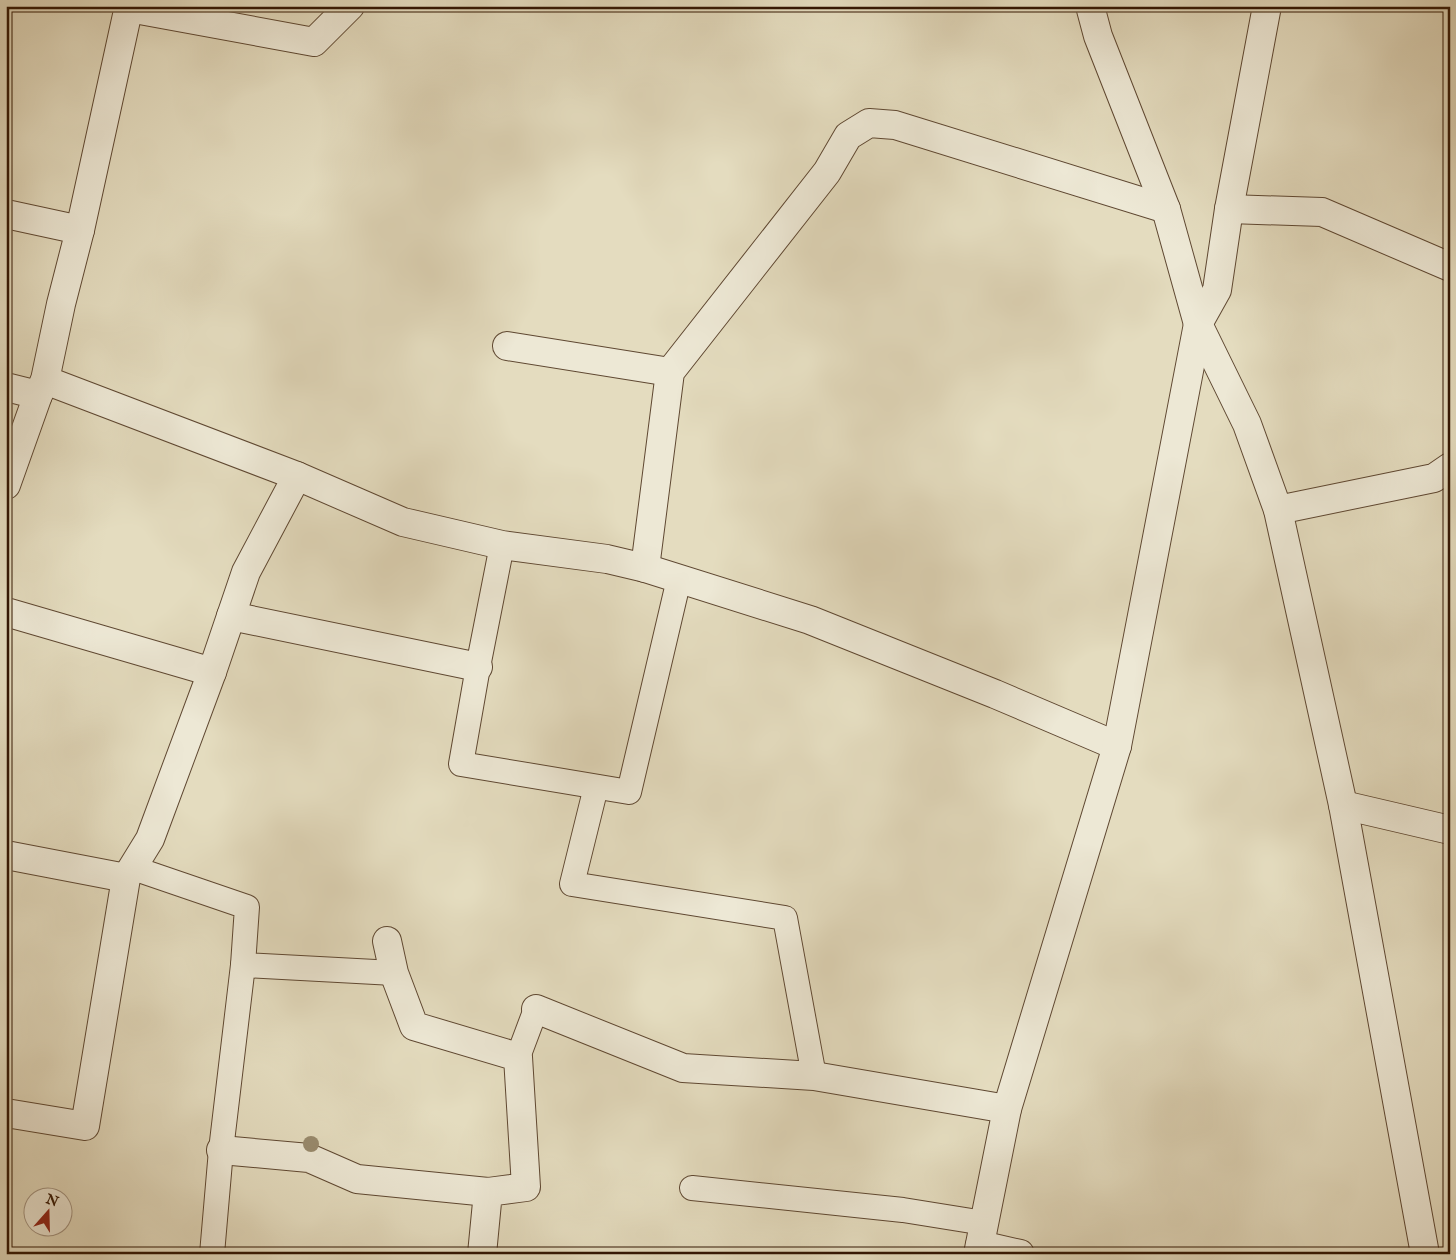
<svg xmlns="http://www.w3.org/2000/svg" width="1456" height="1260" font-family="'IM FELL English',serif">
	<rect width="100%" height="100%" fill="#e4dcbf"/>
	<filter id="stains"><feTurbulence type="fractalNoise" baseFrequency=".004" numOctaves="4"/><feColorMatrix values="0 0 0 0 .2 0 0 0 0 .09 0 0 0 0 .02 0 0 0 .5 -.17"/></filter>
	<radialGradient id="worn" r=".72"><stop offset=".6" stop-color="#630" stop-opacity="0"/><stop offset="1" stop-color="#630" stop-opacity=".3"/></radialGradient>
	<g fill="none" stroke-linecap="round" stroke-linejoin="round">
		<defs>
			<g id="pedestrian">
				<polyline points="502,545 478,667 461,764 629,792 679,579"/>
				<polyline points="596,787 572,884 785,918 814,1076"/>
				<polyline points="133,868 247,907 243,965 394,973"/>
				<polyline points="518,1057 536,1009"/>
				<polyline points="692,1188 903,1210 984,1223"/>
				<polyline points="212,1254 221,1150 243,965"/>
			</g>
			<g id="minor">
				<polyline points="1090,6 1098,36 1166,209 1198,324 1247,424 1278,510 1343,805 1425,1254"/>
				<polyline points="129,8 314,42 350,6"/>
				<polyline points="1229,209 1322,212 1450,267"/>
				<polyline points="6,214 80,230"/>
				<polyline points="507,346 670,372"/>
				<polyline points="45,380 297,476 403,522 502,545 607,559 645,568 810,620 995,694 1117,746"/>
				<polyline points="6,387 38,395"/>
				<polyline points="6,485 38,395 45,380 61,304 80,230 129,6"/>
				<polyline points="1278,510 1434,478 1450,467"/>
				<polyline points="645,568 670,372 827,172 848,136 869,123 895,125 1166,209"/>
				<polyline points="6,612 212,672"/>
				<polyline points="231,616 478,667"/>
				<polyline points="1343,805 1450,830"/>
				<polyline points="6,855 126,878 85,1126 6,1113"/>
				<polyline points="126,878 150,839 212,672 246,572 297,476"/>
				<polyline points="387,941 394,973 414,1026 518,1057 526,1187 488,1192 482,1254"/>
				<polyline points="536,1009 683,1068 814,1076 1007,1109"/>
				<polyline points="221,1150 309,1158 357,1179 488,1192"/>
				<polyline points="980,1245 1020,1254"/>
				<polyline points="978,1254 1007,1109 1117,746 1198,324 1217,290 1229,209 1267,6"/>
			</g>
		</defs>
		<use href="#pedestrian" stroke="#5f4832" stroke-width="26"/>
		<use href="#minor" stroke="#5f4832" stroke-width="30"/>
		<use href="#pedestrian" stroke="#ede8d5" stroke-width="24"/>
		<use href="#minor" stroke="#ede8d5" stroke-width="28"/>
	</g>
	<circle fill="#998b6e" cx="311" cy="1144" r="8"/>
	<rect width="1456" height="1260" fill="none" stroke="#e4dcbf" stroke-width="25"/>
	<rect x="8" y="8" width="1441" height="1245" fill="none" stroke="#331603" stroke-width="2.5"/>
	<rect x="12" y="12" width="1431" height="1235" fill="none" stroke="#331603"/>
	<g transform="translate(48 1212) rotate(20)"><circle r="24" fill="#ede8d5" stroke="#a39481"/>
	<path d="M0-4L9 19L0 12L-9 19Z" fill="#8f2418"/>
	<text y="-8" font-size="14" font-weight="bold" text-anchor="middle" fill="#331603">N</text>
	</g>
	<rect width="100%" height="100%" filter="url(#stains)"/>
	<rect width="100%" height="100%" fill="url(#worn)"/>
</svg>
